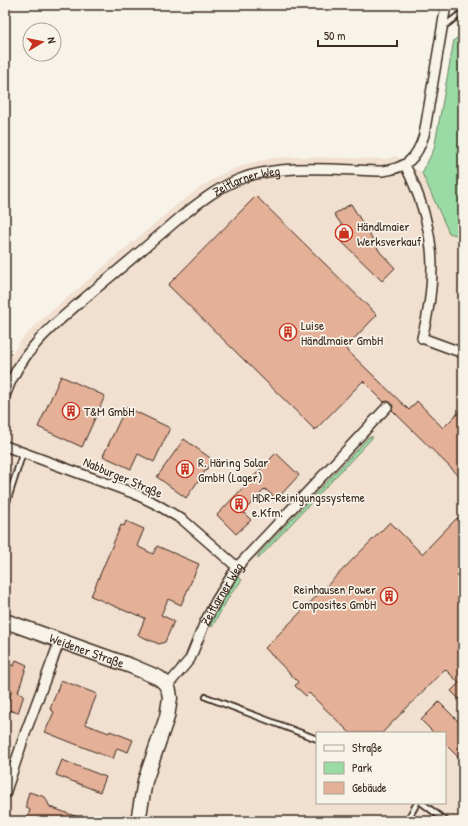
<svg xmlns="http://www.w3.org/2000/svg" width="468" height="826" font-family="'Patrick Hand',sans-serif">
	<rect width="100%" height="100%" fill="#f7f3e8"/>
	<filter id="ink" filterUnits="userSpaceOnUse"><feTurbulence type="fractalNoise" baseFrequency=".025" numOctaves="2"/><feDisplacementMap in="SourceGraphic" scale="8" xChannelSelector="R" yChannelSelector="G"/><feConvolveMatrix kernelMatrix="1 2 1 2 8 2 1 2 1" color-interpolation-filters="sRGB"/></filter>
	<g filter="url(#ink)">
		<path fill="#f1dfd0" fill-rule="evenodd" d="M396,156L422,173L449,233L463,237V821H5V365L6,362L22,339L42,319L178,204L201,187L224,173L247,164L272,158L299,157L386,159ZM317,733H445V803H317Z"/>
		<g fill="#9adba5" stroke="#6a8262">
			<polygon points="463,34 463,237 449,233 422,173 434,149 454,40"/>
			<polygon points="369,437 373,437 258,559 258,555"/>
			<polygon points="239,577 242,580 230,595 212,627 209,625 227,594"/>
		</g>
		<g fill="#e4b098" stroke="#3b2a1e">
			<polygon points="256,196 377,315 345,348 409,410 417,401 443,428 463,408 463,480 392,410 393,406 391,403 388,401 384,402 363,381 315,430 168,285"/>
			<polygon points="351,204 380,252 395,268 382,281 336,236 344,228 334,214"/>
			<polygon points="61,376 105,396 82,447 38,427"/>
			<polygon points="126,407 170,428 154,462 138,454 131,469 103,456"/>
			<polygon points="184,439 213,460 186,498 157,477"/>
			<polygon points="276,453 299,475 277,499 265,489 243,512 251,520 236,534 217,515"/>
			<polygon points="457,518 463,524 463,703 451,691 459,683 445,669 382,733 350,733 309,693 306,696 295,686 298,682 265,648 390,522 422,554"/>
			<polygon points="126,521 144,529 137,546 153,554 157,546 199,564 181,605 168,599 161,615 174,621 165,642 159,644 138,635 145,618 130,612 130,613 91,596 121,525 124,526"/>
			<polygon points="16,660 27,665 18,692 24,695 18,713 6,709 12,690 5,688 5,663 14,666"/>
			<polygon points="61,680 97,694 85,724 109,733 110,731 133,740 128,752 117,748 113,759 45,732 54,712 50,709"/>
			<polygon points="439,702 463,726 463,762 445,744 445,733 434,733 421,720"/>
			<polygon points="62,760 106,777 100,792 56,775"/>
			<polygon points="29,792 45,797 50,807 86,820 85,821 26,821 30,810 27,808 26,803"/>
		</g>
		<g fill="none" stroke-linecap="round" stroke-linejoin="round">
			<defs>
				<g id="service">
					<polyline points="443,27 463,12"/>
					<polyline points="5,508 23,452"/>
					<polyline points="206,697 317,739"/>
					<polyline points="422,803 446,821"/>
					<polyline points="407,821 417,803"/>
				</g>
				<g id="minor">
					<path d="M405,165C435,225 439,274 422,338L463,353"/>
					<path id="s1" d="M5,396C21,347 62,318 99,286C127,263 155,239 183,215C201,201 219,187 240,179C281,163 339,170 383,171C407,168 417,158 424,135L446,5"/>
					<polyline points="5,446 133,493 156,504 183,520 237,567"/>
					<path id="s2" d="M166,686L169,684L190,659L205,622L216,601L237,567L387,407"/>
					<polyline points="5,794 26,731 60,640"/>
				</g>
				<g id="primary">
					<path id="s3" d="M5,621L131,666L159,678L165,683L169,691L170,698L167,717L145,781L138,821"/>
				</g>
			</defs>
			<use href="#service" stroke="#3b2a1e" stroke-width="8"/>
			<use href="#minor" stroke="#3b2a1e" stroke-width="12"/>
			<use href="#primary" stroke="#3b2a1e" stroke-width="17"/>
			<use href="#service" stroke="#f7f3e8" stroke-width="4.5"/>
			<use href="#minor" stroke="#f7f3e8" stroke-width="9"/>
			<use href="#primary" stroke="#f7f3e8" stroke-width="14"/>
		</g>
	</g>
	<defs>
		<symbol id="shop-ring" viewBox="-11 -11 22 22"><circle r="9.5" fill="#f7f3e8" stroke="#c8321e" stroke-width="1.5"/><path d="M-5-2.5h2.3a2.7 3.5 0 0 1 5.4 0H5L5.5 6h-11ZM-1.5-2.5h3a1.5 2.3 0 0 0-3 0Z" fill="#c8321e"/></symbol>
		<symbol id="building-ring" viewBox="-11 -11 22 22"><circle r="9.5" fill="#f7f3e8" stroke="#c8321e" stroke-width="1.5"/><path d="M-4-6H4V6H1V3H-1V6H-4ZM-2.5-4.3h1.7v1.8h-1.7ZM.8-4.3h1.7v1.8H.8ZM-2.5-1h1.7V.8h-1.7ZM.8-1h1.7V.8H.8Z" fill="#c8321e"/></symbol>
	</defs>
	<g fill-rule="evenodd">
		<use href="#shop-ring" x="334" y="223" width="20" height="20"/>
		<use href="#building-ring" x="278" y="322" width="20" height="20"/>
		<use href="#building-ring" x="61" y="401" width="20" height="20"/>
		<use href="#building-ring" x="175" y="459" width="20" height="20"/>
		<use href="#building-ring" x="229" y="494" width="20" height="20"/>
		<use href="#building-ring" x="379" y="586" width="20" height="20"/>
	</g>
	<g text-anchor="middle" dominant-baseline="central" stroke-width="3.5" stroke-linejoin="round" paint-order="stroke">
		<g font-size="13" fill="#3b2a1e" stroke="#f7f3e8">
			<text stroke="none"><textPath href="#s1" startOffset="330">Zeitlarner Weg</textPath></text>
			<text transform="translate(123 477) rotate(23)">Nabburger Straße</text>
			<text stroke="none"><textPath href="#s2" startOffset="109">Zeitlarner Weg</textPath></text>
			<text stroke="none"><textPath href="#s3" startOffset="87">Weidener Straße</textPath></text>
		</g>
		<g font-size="13" fill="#3b2a1e" stroke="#f7f3e8" text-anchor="start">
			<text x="357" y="226">Händlmaier<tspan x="357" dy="15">Werksverkauf</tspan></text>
			<text x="301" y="325">Luise<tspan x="301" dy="15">Händlmaier GmbH</tspan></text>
			<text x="84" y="411">T&amp;M GmbH</text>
			<text x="198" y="462">R. Häring Solar<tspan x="198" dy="15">GmbH (Lager)</tspan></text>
			<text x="252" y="497">HDR-Reinigungssysteme<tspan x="252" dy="15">e.Kfm.</tspan></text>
			<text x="376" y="589" text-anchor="end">Reinhausen Power<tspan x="376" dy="15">Composites GmbH</tspan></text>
		</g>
	</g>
	<rect width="468" height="826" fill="none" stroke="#f7f3e8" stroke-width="20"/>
	<rect x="10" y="10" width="448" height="806" fill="none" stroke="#3b2a1e" stroke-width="1.5" filter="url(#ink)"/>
	<rect x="316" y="732" width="130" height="72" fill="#f7f3e8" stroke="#aca397"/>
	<rect x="324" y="745" width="20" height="6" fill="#f7f3e8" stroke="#aca397"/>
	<text x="352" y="752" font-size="12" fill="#3b2a1e">Straße</text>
	<rect x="324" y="762" width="20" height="12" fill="#9adba5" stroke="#aca397"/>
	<text x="352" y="772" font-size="12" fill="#3b2a1e">Park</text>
	<rect x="324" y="782" width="20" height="12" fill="#e4b098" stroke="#aca397"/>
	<text x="352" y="792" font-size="12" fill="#3b2a1e">Gebäude</text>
	<g transform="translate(42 42) rotate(80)"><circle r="19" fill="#f7f3e8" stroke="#aca397"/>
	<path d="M0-3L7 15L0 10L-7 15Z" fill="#c8321e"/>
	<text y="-6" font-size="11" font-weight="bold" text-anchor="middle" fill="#3b2a1e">N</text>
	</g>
	<path d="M318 40v6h79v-6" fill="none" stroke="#3b2a1e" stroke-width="2"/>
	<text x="324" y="40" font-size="12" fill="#3b2a1e" stroke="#f7f3e8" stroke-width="3" paint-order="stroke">50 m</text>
</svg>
